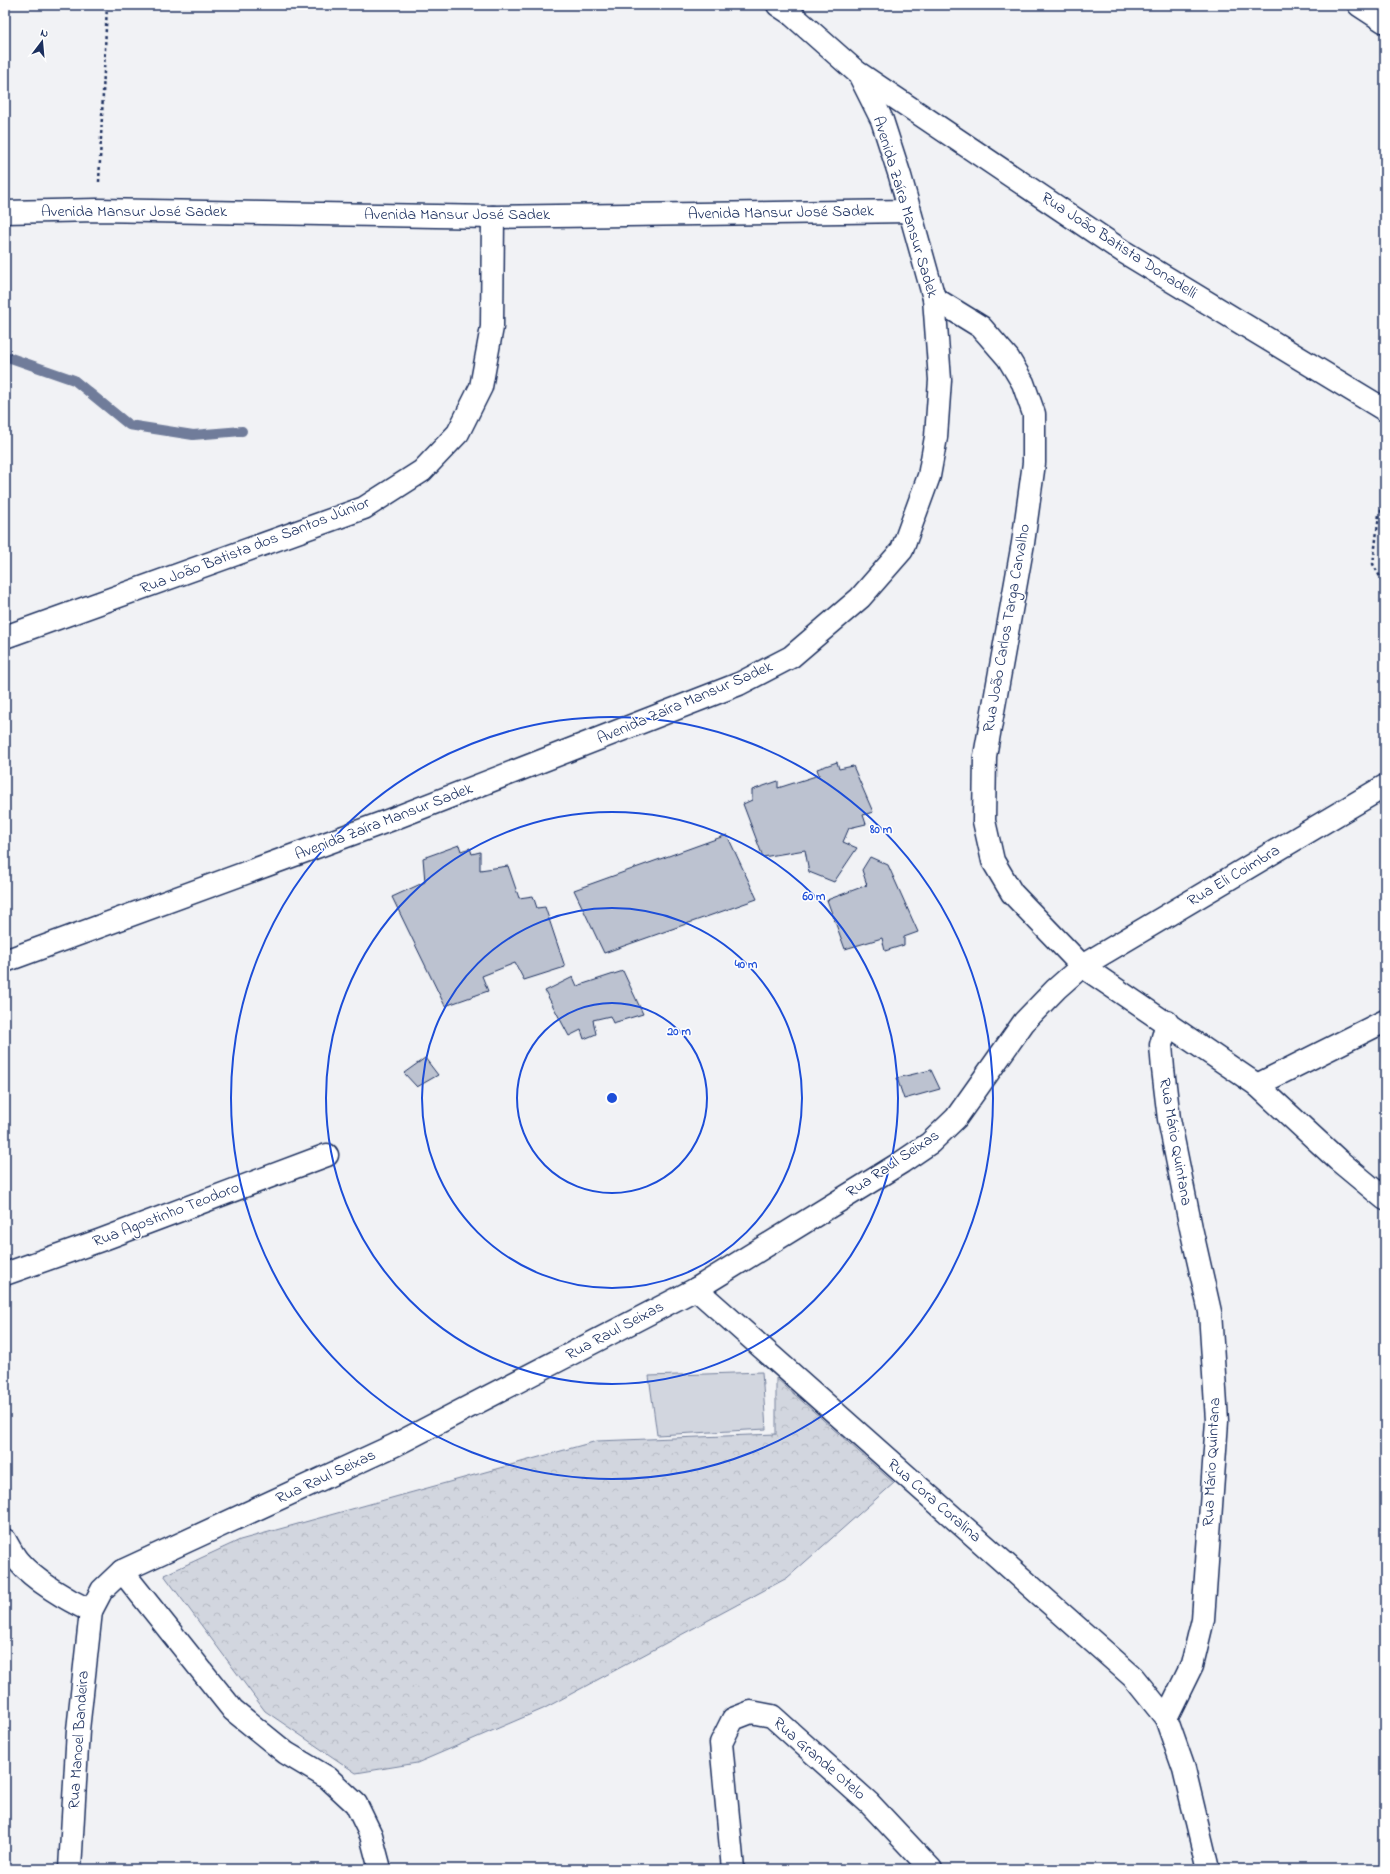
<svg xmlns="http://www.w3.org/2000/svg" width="1390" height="1874" font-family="'Indie Flower',sans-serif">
	<defs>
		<pattern id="forest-crowns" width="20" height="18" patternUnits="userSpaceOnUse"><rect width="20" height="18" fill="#d2d6df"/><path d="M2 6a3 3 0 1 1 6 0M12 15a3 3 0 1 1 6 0" fill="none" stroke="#b4b8c2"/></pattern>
	</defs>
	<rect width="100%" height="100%" fill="#f1f2f5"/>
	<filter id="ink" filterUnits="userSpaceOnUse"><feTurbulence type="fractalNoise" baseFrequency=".025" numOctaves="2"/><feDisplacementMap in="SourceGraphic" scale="8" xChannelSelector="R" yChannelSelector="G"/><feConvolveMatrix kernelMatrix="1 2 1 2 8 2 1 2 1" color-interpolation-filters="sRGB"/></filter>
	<g filter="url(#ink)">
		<polygon fill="url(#forest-crowns)" stroke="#76829e" points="776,1378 894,1483 787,1578 543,1709 417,1763 356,1773 265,1711 164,1575 240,1540 597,1441 776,1434"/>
		<polygon fill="#d2d6df" stroke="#76829e" points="762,1372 766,1429 657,1435 649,1376"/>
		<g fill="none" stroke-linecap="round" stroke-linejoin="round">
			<polyline stroke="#707c9a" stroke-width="10" points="5,356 74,380 129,425 193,435 242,431"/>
		</g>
		<g fill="#bcc2d0" stroke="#1b2f5e">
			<polygon points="837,762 839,769 853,766 873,812 863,815 866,824 849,828 843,842 857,848 834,882 809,872 805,850 763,857 743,804 752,800 752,790 778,781 778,788 819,775 817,769"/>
			<polygon points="727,835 757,899 604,953 574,890"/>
			<polygon points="459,845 461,851 470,848 472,854 480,852 480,870 508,866 519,898 533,896 537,908 545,907 565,967 524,980 515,963 482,976 488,991 445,1006 392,897 425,882 423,858"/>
			<polygon points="870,857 888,865 918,932 904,937 904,945 885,951 882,938 845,949 827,900 867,885 862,870"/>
			<polygon points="623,971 643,1014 613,1023 610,1016 593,1020 596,1034 584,1039 581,1030 569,1036 545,991 573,977 577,986"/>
			<polygon points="425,1058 438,1075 417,1087 404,1073"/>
			<polygon points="931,1070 940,1089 904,1099 897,1078"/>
		</g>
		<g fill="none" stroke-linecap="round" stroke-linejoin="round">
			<defs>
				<g id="minor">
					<polyline points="1359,5 1385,22"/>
					<polyline points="860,74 1124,252 1385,410"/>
					<polyline points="5,212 97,210 493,217 910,211"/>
					<polyline points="934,298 981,327 1008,358 1023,383 1034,414 1034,463 1023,543 985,756 984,821 993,861 1012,893 1082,966 1257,1085 1338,1160 1385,1199"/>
					<polyline points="5,637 364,508 422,471 458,433 481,387 492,327 493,217"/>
					<polyline points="5,961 390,820 739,684 791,657 860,598 902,550 929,476 936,437 940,380 934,298 900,176 882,120 859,74 790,13 778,5"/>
					<polyline points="1167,1022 1161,1045 1163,1069 1169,1119 1191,1228 1210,1312 1217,1421 1203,1619 1192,1665 1166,1718 1184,1769 1208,1869"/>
					<polyline points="1257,1085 1385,1021"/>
					<polyline points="5,1274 101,1240 327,1155"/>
					<polyline points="696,1289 1133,1677 1166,1718"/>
					<path d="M5,1540C9,1547 13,1555 18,1561C35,1581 67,1600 91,1611"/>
					<polyline points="122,1571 233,1710 286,1753 328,1778 356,1804 371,1835 380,1869"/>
					<polyline points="70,1869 78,1730 91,1611 102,1590 122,1571 395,1445 696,1289 902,1162 930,1143 956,1118 1024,1022 1056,989 1082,966 1385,786"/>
					<polyline points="733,1869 721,1743 733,1719 751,1712 772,1716 869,1803 931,1869"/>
				</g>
			</defs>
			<use href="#minor" stroke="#1b2f5e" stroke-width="25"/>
			<g stroke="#1b2f5e" stroke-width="2.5" stroke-dasharray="3 3" stroke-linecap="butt">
				<polyline points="99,182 107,5"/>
				<polyline points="1385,505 1379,514 1373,564 1385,586"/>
			</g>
			<use href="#minor" stroke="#fff" stroke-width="22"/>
		</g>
	</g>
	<g fill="none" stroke="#1d4ed8" stroke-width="2">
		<circle cx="612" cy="1098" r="95"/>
		<circle cx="612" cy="1098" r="190"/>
		<circle cx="612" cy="1098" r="286"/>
		<circle cx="612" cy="1098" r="381"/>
	</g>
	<g text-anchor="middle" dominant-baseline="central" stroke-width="3" stroke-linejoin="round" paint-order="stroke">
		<g font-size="16" fill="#1b2f5e" stroke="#fff">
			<text transform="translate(905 207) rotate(73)">Avenida Zaíra Mansur Sadek</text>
			<text x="134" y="212">Avenida Mansur José Sadek</text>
			<text transform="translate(781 213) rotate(-1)">Avenida Mansur José Sadek</text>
			<text x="457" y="215">Avenida Mansur José Sadek</text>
			<text transform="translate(1119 246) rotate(33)">Rua João Batista Donadelli</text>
			<text transform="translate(255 546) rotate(-21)">Rua João Batista dos Santos Júnior</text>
			<text transform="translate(1007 628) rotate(-80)">Rua João Carlos Targa Carvalho</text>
			<text transform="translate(685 703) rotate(-23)">Avenida Zaíra Mansur Sadek</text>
			<text transform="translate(384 822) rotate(-21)">Avenida Zaíra Mansur Sadek</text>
			<text transform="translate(1234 876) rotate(-31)">Rua Eli Coimbra</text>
			<text transform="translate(1175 1142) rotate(80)">Rua Mário Quintana</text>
			<text transform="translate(893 1164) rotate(-34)">Rua Raul Seixas</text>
			<text transform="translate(166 1215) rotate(-21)">Rua Agostinho Teodoro</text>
			<text transform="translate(615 1331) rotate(-28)">Rua Raul Seixas</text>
			<text transform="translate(1212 1462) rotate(-87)">Rua Mário Quintana</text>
			<text transform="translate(326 1477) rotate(-25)">Rua Raul Seixas</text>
			<text transform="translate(934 1501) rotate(41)">Rua Cora Coralina</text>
			<text transform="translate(79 1740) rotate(-86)">Rua Manoel Bandeira</text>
			<text transform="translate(819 1759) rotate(41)">Rua Grande Otelo</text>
		</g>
	</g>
	<circle cx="612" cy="1098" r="6" fill="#1d4ed8" stroke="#fff" stroke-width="2"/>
	<g font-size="12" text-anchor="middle" font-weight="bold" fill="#1d4ed8" stroke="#fff" stroke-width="3" stroke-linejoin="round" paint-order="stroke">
		<text x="881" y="833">80 m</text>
		<text x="814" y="900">60 m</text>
		<text x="746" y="968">40 m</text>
		<text x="679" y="1035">20 m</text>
	</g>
	<rect width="1390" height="1874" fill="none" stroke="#fff" stroke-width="20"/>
	<rect x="10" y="10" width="1370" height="1854" fill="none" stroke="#1b2f5e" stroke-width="1.5" filter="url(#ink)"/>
	<g transform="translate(42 42) rotate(16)" stroke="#ffffff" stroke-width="3" paint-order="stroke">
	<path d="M0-3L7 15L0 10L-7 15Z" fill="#1b2f5e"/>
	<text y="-6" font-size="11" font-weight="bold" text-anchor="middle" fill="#1b2f5e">N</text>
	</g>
</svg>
